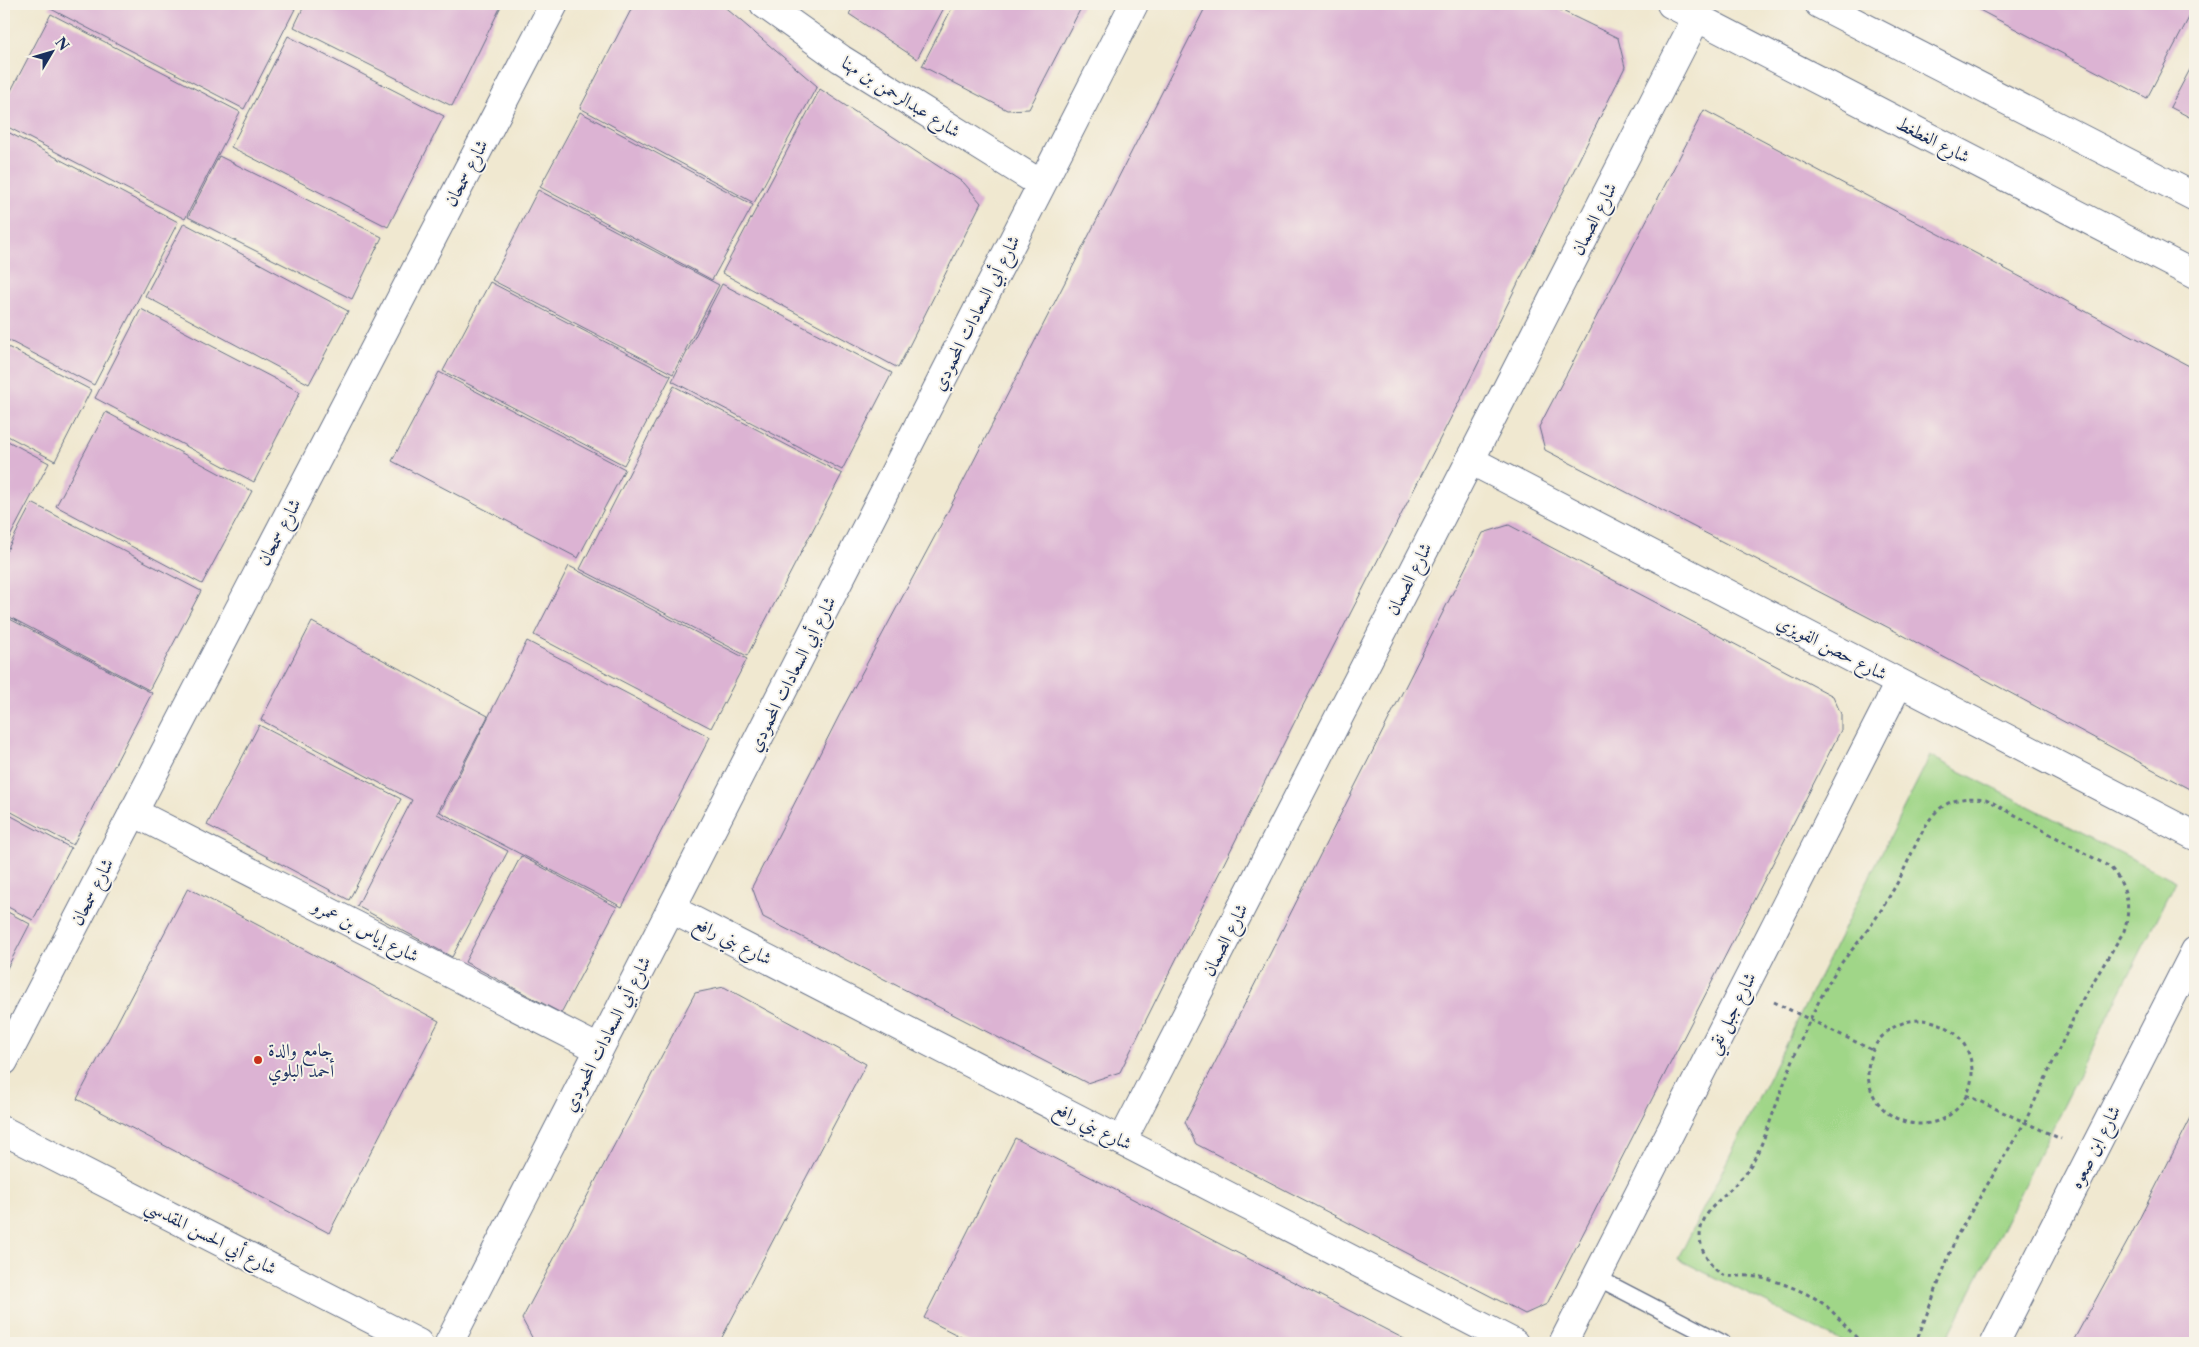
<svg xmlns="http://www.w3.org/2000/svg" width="2199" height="1347" font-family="'Libre Caslon Text',Amiri,serif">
	<rect width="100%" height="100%" fill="#f7f3e8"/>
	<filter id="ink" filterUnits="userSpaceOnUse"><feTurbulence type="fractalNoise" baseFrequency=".02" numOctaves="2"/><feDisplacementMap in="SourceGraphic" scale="10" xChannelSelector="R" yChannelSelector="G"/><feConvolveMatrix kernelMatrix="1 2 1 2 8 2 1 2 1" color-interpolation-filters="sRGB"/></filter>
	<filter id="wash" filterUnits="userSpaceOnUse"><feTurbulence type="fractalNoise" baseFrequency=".0096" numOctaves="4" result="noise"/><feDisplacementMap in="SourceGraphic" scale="20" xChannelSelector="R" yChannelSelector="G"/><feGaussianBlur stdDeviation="1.12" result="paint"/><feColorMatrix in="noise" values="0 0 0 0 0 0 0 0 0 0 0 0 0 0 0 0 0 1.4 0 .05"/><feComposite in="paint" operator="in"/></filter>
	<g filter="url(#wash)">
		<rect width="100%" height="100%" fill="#f0e8d0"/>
		<polygon fill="#a0d688" stroke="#5e8273" points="1930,756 2176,881 1945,1343 1845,1343 1678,1259"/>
		<g id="blocks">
			<g fill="#dcb3d3">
				<polygon points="51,4 285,4 295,9 244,109 49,8"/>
				<polygon points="305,4 502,4 452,106 294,27"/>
				<polygon points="634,4 721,4 817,86 754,203 580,108"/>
				<polygon points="838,4 849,4 845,9"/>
				<polygon points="855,4 946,4 917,59 849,14"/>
				<polygon points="954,4 1083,4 1029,109 1007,110 922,66"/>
				<polygon points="1207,4 1548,4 1618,38 1625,67 1462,396 1291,729 1120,1072 1087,1083 763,917 752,887 843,708 943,521"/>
				<polygon points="1968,4 2195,4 2195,6 2147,98"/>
				<polygon points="51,14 240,112 185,219 4,125 4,104"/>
				<polygon points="288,36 444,116 388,227 231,147"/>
				<polygon points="2195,60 2195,120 2170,107"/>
				<polygon points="820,89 964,183 981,203 898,368 722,273"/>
				<polygon points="1704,110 2195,369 2195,792 1895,631 1545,450 1539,427"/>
				<polygon points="580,112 753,205 712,280 540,187"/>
				<polygon points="4,130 178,222 94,385 4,338"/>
				<polygon points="219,156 382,237 352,299 188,217"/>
				<polygon points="538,190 719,285 673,374 492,280"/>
				<polygon points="184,223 348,311 309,384 145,296"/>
				<polygon points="490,282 671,376 624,465 443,371"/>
				<polygon points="722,284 892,373 842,470 672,381"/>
				<polygon points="141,309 300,392 254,482 95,398"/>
				<polygon points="4,345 91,390 55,461 4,434"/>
				<polygon points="439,372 625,469 578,558 392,461"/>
				<polygon points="674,386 842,474 747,656 580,569"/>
				<polygon points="106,412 252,491 202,584 56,506"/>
				<polygon points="4,439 49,463 4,548"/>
				<polygon points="32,503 201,591 149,690 4,614 4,556"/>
				<polygon points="1509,525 1833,696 1841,714 1841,730 1547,1304 1525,1314 1196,1144 1185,1122 1483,533"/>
				<polygon points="569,566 747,659 711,728 534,635"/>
				<polygon points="4,616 152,693 73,845 4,808"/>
				<polygon points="312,622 488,716 437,814 508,851 452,957 357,906 412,800 261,720"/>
				<polygon points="527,641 710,737 622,907 440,812"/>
				<polygon points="259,725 401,799 349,900 207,825"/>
				<polygon points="4,812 71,848 33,920 4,905"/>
				<polygon points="521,856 617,907 561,1013 465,962"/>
				<polygon points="188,888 439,1021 329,1233 77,1099"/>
				<polygon points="4,910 30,924 4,974"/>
				<polygon points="724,987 866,1064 719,1343 535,1343 522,1319 695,993"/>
				<polygon points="2195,1110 2195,1343 2072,1343 2130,1237"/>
				<polygon points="1015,1138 1220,1244 1412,1343 973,1343 924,1318"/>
			</g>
		</g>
	</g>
	<g filter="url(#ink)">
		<use href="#blocks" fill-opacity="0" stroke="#667086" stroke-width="1"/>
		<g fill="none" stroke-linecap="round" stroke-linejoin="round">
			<defs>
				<polyline id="lane" points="1596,1277 1723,1343"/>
				<g id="street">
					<polyline points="764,4 841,59 1041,184"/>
					<polyline points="1470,460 2195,836"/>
					<polyline points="133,812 599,1049"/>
					<polyline points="671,909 1514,1343"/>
					<polyline points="4,1061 554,4"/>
					<polyline points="4,1131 418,1343"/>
					<polyline points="1122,1141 1697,17"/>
					<polyline points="449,1343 1134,4"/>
					<polyline points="1563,1343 1899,683"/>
					<polyline points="1995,1343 2195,951"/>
				</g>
				<g id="secondary">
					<polyline points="1671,4 2195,275"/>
					<polyline points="1819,4 2195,197"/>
				</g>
			</defs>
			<use href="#lane" stroke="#667086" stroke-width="18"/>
			<use href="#street" stroke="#667086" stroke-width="30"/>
			<use href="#secondary" stroke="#667086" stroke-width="30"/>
			<g stroke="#667086" stroke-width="3" stroke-dasharray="4 4" stroke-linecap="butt">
				<polyline points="1774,1002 1872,1050"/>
				<circle cx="1920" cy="1072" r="52"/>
				<polyline points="1966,1095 2061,1139"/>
				<path d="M1863,1343C1845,1329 1835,1309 1813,1297C1793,1287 1771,1278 1749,1276C1741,1275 1730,1278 1723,1275C1713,1269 1706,1259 1702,1248C1691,1213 1730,1195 1747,1171C1755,1159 1762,1144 1767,1130C1787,1076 1804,1024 1834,974C1843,959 1856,946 1866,932C1877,918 1886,902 1895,887C1907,867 1921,826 1937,811C1951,798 1968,797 1986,799L2110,867C2127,887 2132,906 2124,931L2081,1002L2025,1122L1956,1237L1917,1340L1912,1343"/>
			</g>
			<use href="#lane" stroke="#fff" stroke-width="15"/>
			<use href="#street" stroke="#fff" stroke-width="28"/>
			<use href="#secondary" stroke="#fff" stroke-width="28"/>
		</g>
	</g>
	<circle fill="#c8321e" stroke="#f7f3e8" stroke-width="2" cx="258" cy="1060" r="5"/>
	<g text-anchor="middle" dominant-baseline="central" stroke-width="4" stroke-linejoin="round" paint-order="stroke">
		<g font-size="18" fill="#1b2f5e" stroke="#f7f3e8">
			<text transform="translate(901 97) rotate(32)">شارع عبدالرحمن بن مهنا</text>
			<text transform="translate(1933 140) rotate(27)">شارع الغطغط</text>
			<text transform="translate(466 173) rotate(-62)">شارع سمحان</text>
			<text transform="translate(1594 219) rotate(-63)">شارع الصمان</text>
			<text transform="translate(976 313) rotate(-63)">شارع أبي السعادات المحمودي</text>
			<text transform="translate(279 532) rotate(-62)">شارع سمحان</text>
			<text transform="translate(1409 579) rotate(-63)">شارع الصمان</text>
			<text transform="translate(1832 648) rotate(27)">شارع حصن الفويزي</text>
			<text transform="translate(792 674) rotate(-63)">شارع أبي السعادات المحمودي</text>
			<text transform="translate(92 892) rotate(-63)">شارع سمحان</text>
			<text transform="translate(366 931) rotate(27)">شارع إياس بن عمرو</text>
			<text transform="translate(1225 940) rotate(-63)">شارع الصمان</text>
			<text transform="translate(733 941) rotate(27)">شارع بني رافع</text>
			<text transform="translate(1731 1013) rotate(-63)">شارع جبل نقي</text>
			<text transform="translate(607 1034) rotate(-63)">شارع أبي السعادات المحمودي</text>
			<text transform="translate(1093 1126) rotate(27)">شارع بني رافع</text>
			<text transform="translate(2095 1147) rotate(-63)">شارع ابن صعوه</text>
			<text transform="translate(211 1237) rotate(27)">شارع أبي الحسن المقدسي</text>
		</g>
		<g font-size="18" fill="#1b2f5e" stroke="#f7f3e8" text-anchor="start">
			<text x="268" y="1050">جامع والدة<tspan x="268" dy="21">أحمد البلوي</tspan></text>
		</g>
	</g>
	<rect width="2199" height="1347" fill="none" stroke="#f7f3e8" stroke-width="20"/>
	<g transform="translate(52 52) rotate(52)" stroke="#f7f3e8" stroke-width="4" paint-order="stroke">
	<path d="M0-4L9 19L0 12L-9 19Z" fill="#1b2f5e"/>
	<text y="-8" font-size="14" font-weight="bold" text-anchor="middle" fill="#1b2f5e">N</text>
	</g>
</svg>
